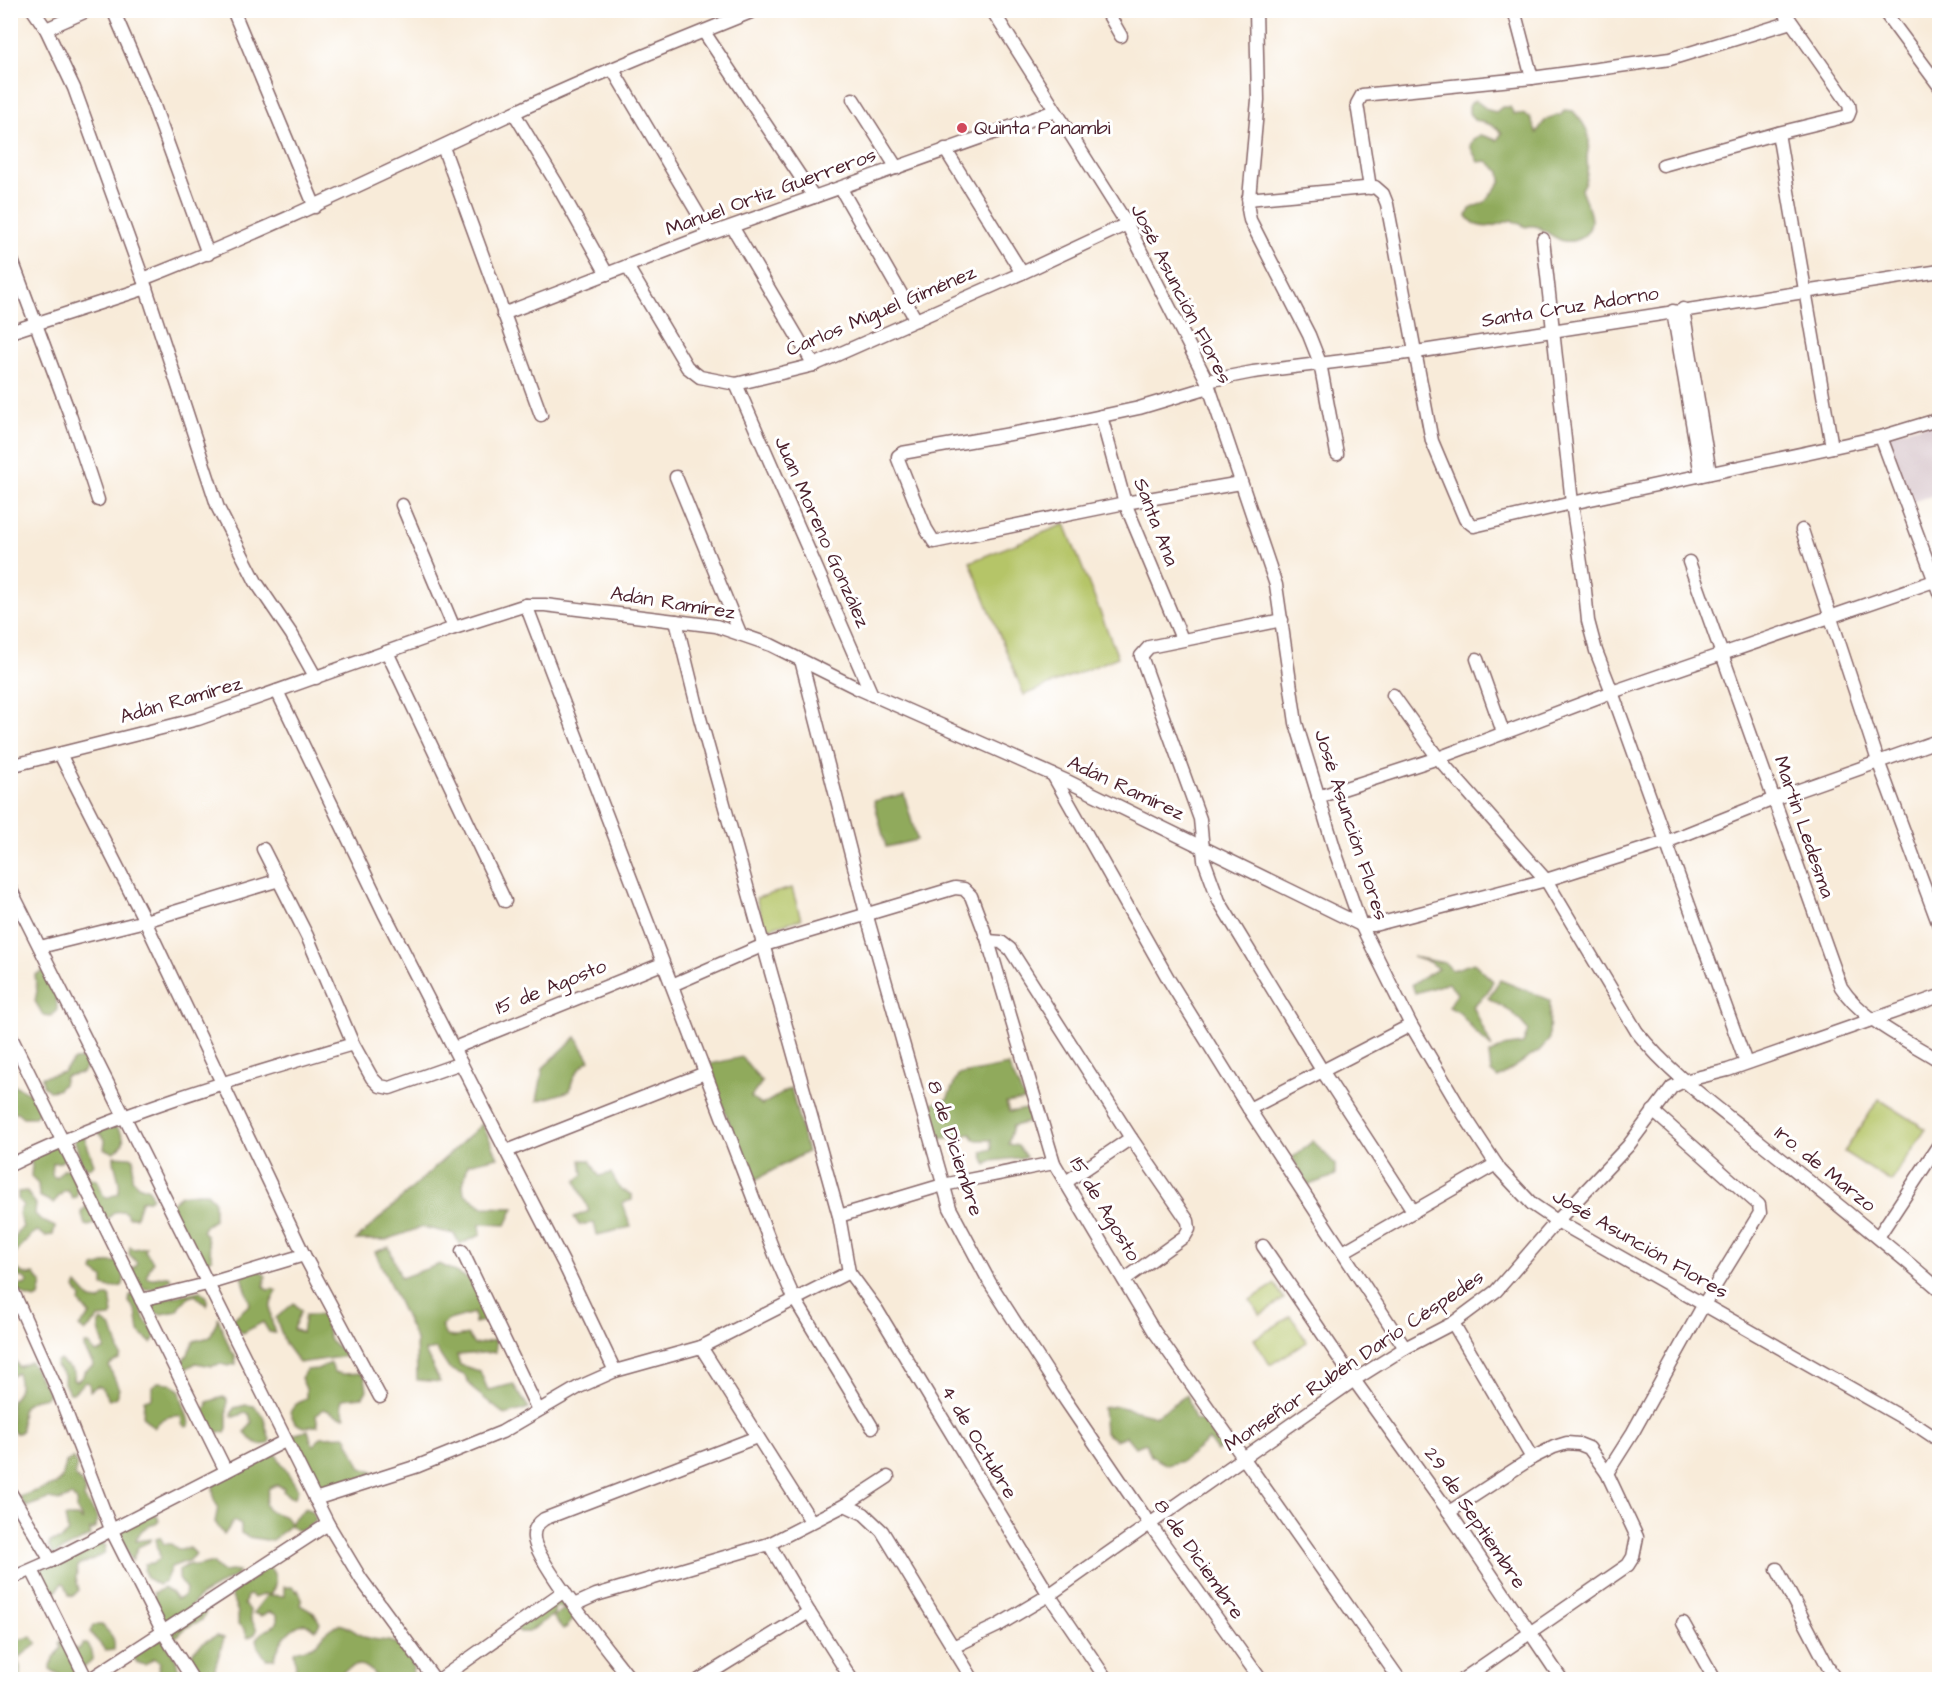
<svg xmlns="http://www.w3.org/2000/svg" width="1950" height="1690" font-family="'Architects Daughter',sans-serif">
	<rect width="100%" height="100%" fill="#fff"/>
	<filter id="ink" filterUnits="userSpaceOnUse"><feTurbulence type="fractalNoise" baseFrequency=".0167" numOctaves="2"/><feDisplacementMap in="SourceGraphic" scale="12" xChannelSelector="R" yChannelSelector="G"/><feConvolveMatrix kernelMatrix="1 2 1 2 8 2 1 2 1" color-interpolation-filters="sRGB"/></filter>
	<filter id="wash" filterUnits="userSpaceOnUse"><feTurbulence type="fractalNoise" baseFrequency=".008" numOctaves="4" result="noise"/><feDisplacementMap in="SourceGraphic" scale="24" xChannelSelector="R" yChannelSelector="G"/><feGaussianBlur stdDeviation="1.35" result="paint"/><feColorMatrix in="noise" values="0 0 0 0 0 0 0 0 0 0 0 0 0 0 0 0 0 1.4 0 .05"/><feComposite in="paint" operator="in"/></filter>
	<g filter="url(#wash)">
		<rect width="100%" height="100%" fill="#f8ebd9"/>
		<polygon fill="#d2bec4" points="1939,421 1939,494 1911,502 1887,434"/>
		<g fill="#b5c568" stroke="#80724a" stroke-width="1.5">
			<polygon points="1065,524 1118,657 1024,695 970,562"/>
			<polygon points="792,888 801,919 765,929 756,898"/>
			<polygon points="1879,1099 1926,1129 1891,1182 1844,1152"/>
			<polygon points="1275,1284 1284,1299 1260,1315 1250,1300"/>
			<polygon points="1291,1316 1307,1342 1270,1365 1254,1339"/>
		</g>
		<g fill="#90aa5c" stroke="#6d6444" stroke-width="1.5">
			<path d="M1475,100L1488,110L1496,112L1502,107H1510L1514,114H1522L1530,117L1537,133C1543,121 1548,116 1561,115L1564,110L1573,111C1580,119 1588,128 1589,139C1590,145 1587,152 1587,158C1588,171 1588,178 1581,189C1586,204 1600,225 1582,237C1556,253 1544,219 1526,227L1511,220C1495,226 1479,233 1467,216L1470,209L1485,202L1501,181L1500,172L1487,161L1478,162L1470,146L1473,139L1481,135L1497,140L1502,133C1494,123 1485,124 1474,120L1469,113V105Z"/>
			<polygon points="904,794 917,840 886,847 874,801"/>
			<polygon points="1412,957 1445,963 1452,970 1474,963 1493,981 1487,993 1473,1006 1492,1048 1475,1032 1460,1013 1449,1007 1457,993 1448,983 1415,993 1412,984 1438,969 1429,962"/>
			<path d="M43,971C53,981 57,996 57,1010L51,1016L43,1015L35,1001L37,991L35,975Z"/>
			<polygon points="1500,980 1550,1000 1549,1040 1539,1051 1498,1078 1491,1072 1489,1055 1502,1047 1523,1044 1528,1030 1513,1013 1488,998"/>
			<path d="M576,1037L590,1060C578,1068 572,1076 570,1091L537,1101L543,1068Z"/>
			<polygon points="742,1057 762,1082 751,1097 762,1105 791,1088 807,1152 753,1181 706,1065"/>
			<polygon points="83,1059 87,1066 82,1073 65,1076 63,1084 57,1090 49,1091 43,1085 42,1077 63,1072 74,1060"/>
			<polygon points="1008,1065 1025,1100 1006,1103 1009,1112 1026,1109 1030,1122 1013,1126 1008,1144 1018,1146 1026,1157 992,1161 986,1165 982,1152 992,1149 991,1140 975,1140 971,1134 933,1140 926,1106 947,1099 958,1075"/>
			<polygon points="14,1085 33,1095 42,1107 35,1117 23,1117 17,1112 11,1112 11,1087"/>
			<polygon points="482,1124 498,1157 468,1164 463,1185 464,1193 483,1207 514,1208 506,1225 480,1224 481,1235 460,1244 454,1234 422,1227 386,1240 356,1240"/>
			<path d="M116,1127C126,1136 127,1145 113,1152L104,1149L105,1141L98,1131Z"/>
			<polygon points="73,1135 84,1136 94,1164 91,1167 87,1168 79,1162 80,1158"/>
			<polygon points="54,1140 67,1156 61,1162 53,1163 52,1175 56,1178 64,1169 72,1169 75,1176 74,1180 77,1188 77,1197 73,1198 68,1191 64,1191 53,1203 39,1196 38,1184 31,1177 32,1164 27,1159"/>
			<polygon points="1313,1141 1335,1164 1335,1176 1308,1185 1292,1158"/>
			<path d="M114,1156L130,1157L134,1158L132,1179L138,1185L149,1189L152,1197L149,1200L141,1201L136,1217H128L126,1213L123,1211L115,1212L108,1218L89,1226L85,1225L81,1212L90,1203L83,1174L98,1181L103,1195L106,1198L118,1194C123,1183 113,1169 114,1156Z"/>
			<polygon points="581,1160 590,1160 599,1176 611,1173 620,1189 632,1195 632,1200 622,1203 631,1227 597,1235 594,1223 579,1225 574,1217 589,1211 576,1181 583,1175"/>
			<path d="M26,1191L36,1204L35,1214L41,1220L55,1227L53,1235L45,1236L38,1231C26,1235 22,1250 11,1257V1243L15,1240L17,1232L23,1227L19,1213L23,1205L18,1200V1192Z"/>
			<polygon points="197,1193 207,1193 214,1200 214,1220 205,1226 202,1231 206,1235 212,1258 207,1262 202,1263 169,1205 181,1195"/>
			<path d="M130,1246L134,1249L146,1247L145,1251L153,1261L146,1277C153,1282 160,1274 169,1276L171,1279L157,1289H145L139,1284L131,1268L135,1267L137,1263L129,1254Z"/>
			<polygon points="389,1247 401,1278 440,1264 473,1281 504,1345 484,1321 475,1323 474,1313 449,1320 441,1326 446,1336 455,1337 468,1335 474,1345 495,1340 496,1352 457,1355 460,1365 480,1371 488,1390 513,1384 529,1408 505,1415 474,1390 464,1375 449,1369 436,1349 425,1351 440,1382 417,1380 416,1340 375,1252"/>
			<path d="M110,1262H118C122,1270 127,1277 122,1286L110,1288L103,1286V1278L93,1271L94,1267Z"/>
			<path d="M13,1264C18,1271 25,1277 34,1274L42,1284L39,1297L35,1299L27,1297L17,1290L18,1286L26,1284L28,1281L22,1277H11V1265Z"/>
			<path d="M256,1268L266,1276L264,1286L267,1290L272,1289L277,1291C267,1306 270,1316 275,1333L269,1332L263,1322L243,1333L238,1330L232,1320L250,1304L242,1276Z"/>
			<polygon points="77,1284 91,1300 99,1301 106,1296 110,1296 113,1314 111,1317 99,1318 85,1332 79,1327 90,1315 80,1303 81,1298 75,1288"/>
			<path d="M200,1291L207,1297V1306L195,1295C186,1298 182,1302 178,1311L162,1314L154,1313L151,1306L153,1301Z"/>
			<polygon points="130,1295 134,1295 141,1307 144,1319 153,1329 156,1336 151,1343 139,1332 136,1311 129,1302"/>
			<polygon points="294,1303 301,1311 293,1329 302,1333 305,1315 323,1315 330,1341 348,1356 299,1363 285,1344 276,1318"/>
			<polygon points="218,1318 230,1349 235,1356 236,1364 228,1366 221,1364 212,1366 196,1363 182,1371 178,1364 187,1356 194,1341 210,1337"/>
			<path d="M102,1321L112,1328L121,1356L119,1360L112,1363L109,1366L119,1389L116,1397L109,1400L101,1387L97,1386L90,1391L89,1383L85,1382L73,1393H69L64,1383V1375L56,1366L57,1362L60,1360C64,1366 70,1366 74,1372L73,1380L77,1381L83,1376L84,1372L94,1365L84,1348V1344H88L96,1353L104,1350C105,1340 97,1333 99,1323Z"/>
			<path d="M12,1356L19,1367L30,1362C35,1367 35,1370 38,1376C42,1384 47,1385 49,1394C44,1399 42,1398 36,1399C18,1404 21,1416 22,1430L19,1433H15L11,1428V1401C20,1392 21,1385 17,1373L11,1377V1357Z"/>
			<path d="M331,1363L334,1372L343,1374L361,1373L365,1377L367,1390L363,1397L342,1399L341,1404L345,1417C336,1417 332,1411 323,1409L316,1415L318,1426L303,1427L295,1423L290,1412L295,1405L306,1398V1389L301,1378L306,1370L317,1369Z"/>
			<path d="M158,1382L170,1383L180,1391C181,1401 190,1419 189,1426L185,1427L182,1424L181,1416C169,1415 161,1418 154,1428L143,1417L144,1400L152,1398V1387Z"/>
			<polygon points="1187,1395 1195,1420 1208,1422 1226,1445 1217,1451 1209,1440 1182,1461 1167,1465 1151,1456 1146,1443 1135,1447 1126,1436 1116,1440 1105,1433 1103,1408 1116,1406 1156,1416"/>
			<polygon points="223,1397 227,1399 227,1429 225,1432 212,1432 201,1411 208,1406 207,1402"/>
			<polygon points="246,1405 254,1406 263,1416 270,1440 268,1444 260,1445 250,1439 245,1432 252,1422 249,1414 245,1413 234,1417 231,1415 234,1408"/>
			<polygon points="308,1430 313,1446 321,1437 346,1436 361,1468 376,1473 320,1493 290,1436"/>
			<path d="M266,1453H275L298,1489L295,1497H290L283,1491L284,1488L277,1485L269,1488L265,1504L269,1511L286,1517L290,1524L293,1519L306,1508L313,1512L316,1520C310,1527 305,1530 296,1530L290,1525L272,1541L248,1537L241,1533V1525L234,1521L224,1535L215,1522L218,1507L214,1500L213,1486L220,1481L221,1473Z"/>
			<path d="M73,1458L77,1465L75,1476C81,1482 88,1488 84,1498C90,1509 104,1517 93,1530L90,1529V1536L53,1555L49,1546L50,1542L61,1540L68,1532L65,1517H77L83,1521L76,1509L77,1501L71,1496L60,1501L48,1499L26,1507L19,1497L56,1484L62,1478L66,1462Z"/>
			<path d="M153,1514L157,1515L159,1521L156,1524C146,1526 139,1530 136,1541L151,1539L149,1542L138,1547L132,1561L115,1524Z"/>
			<polygon points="160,1537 164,1544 171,1544 178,1549 190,1548 196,1554 190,1560 171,1567 165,1582 158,1585 147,1578 144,1571 145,1564 153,1563 160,1558 156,1539"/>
			<polygon points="100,1541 106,1546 104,1554 78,1566 76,1578 79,1590 73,1596 69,1595 65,1584 62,1583 53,1597 50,1595 38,1570 87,1550"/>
			<path d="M209,1563H213C225,1578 222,1569 238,1571L237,1575L200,1596L189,1608L206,1612L202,1620L187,1627L176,1637H171L175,1617L163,1620L152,1600L155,1594L153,1593L164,1588L171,1592L176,1599C183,1599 185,1595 186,1589L179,1579V1570L189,1564L197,1566Z"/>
			<path d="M269,1567C278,1575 277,1588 269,1595L284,1596V1587H292L297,1592L298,1590L302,1598L300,1605L314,1613L320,1623L316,1630L305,1623C287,1628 280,1642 274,1659H266L258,1647L256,1639C262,1630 269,1630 277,1623V1615L269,1612L261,1616L253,1613L267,1595L265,1594L254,1598L251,1595L247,1596L244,1604L250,1610L251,1619L257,1630L255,1634L248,1638L244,1629L238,1624V1613L231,1594Z"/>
			<polygon points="565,1601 568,1605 562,1608 555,1607 554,1614 529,1632 520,1632 516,1628 542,1602"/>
			<polygon points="565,1609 572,1609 576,1616 567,1627 563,1629 553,1617"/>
			<path d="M339,1624C350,1626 355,1633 364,1637C383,1643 399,1636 410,1657C414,1665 414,1671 411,1679H376C372,1667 359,1661 348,1669C343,1671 344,1672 339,1675C333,1678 327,1675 320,1679L264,1680L265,1677C277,1676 286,1677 296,1668L294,1652C300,1648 306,1649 313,1646C325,1639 321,1631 339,1624Z"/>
			<path d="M93,1625H102C110,1634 116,1637 114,1650L105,1651C101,1643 95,1640 90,1632Z"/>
			<path d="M217,1636L224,1638L215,1668L216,1679H196C194,1674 189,1667 189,1661C188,1652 209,1638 217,1636Z"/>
			<polygon points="11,1637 16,1640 32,1637 37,1644 17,1659 20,1667 21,1679 11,1679"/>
			<path d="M61,1640L77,1650L83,1644H87C95,1652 95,1663 83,1667L79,1679H58L60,1675L50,1669V1665L61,1647L59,1644Z"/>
			<polygon points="155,1640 164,1640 176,1660 178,1668 193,1679 159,1679 158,1671 160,1662 154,1658 145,1665 137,1663 133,1656"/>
		</g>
	</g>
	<g filter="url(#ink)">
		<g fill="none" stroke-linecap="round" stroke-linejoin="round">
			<defs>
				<g id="minor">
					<polyline points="33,10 46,29 74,88 143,279 218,508 256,582 292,635 316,678"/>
					<polyline points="113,10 153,103 208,254"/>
					<polyline points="233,10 315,207"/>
					<polyline points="992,10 1127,224 1207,381 1276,585 1296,723 1336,854 1361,925 1411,1025 1464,1115 1500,1170 1532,1204 1557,1221 1919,1427 1940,1441"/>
					<polyline points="1106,10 1121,36"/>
					<polyline points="1256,10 1258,100 1248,209 1250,220 1309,335 1320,363 1337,454"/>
					<polyline points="1514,10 1532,78"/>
					<polyline points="1783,10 1849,104 1850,111 1848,116 1778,133 1832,447"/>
					<polyline points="1883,10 1940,87"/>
					<polyline points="46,29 89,10"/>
					<polyline points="704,32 814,197"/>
					<polyline points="613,70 710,234"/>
					<polyline points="853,99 897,168"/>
					<polyline points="514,113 555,181 607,274"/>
					<polyline points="443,147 541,415"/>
					<polyline points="945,149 1022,273"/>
					<polyline points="1663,165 1778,133"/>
					<polyline points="1370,188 1357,104 1362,95 1532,78 1670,59 1791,22"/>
					<polyline points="841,189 916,320"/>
					<polyline points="1248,199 1375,187 1383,194 1387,204 1432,441 1465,519 1474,526 1572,503 1884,436 1940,419"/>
					<polyline points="733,228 814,365"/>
					<polyline points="1543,239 1572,503 1585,590 1588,621 1596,651 1612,692 1746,1063"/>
					<polyline points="10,255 70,415 98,500"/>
					<polyline points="627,266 687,367 700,377 736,384 814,365 1022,273 1127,224"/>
					<path d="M143,279C269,230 390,170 513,113C592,76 674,43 756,10"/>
					<polyline points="1683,309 1710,473"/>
					<polyline points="1673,311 1701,475"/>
					<polyline points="503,314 710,234 1055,111"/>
					<polyline points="10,332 146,288"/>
					<polyline points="1207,381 1253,372 1416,352 1940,271"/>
					<polyline points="736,384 872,695"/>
					<polyline points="1209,387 1139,408 1055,426 902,453 898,456 898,459 926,529 934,542 1125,503 1241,483"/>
					<polyline points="1101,416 1125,503 1182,639"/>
					<polyline points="1881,437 1940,595"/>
					<polyline points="676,477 740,633"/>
					<polyline points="402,505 454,628"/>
					<polyline points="1802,530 1878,761 1940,928"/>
					<path d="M1689,562L1841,987C1863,1021 1907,1040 1940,1061"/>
					<polyline points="526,605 777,1260 794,1298 872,1427"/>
					<polyline points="1282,620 1149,647 1141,656 1200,819 1204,860 1219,901 1323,1072 1414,1212"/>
					<polyline points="676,621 700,718 839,1216 849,1272 877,1310 1049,1595 1107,1680"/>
					<polyline points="387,652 505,901"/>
					<polyline points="1477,659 1503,732"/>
					<polyline points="801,660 866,913 950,1208 990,1283 1062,1395 1149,1523 1261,1680"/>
					<polyline points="277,691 384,913 564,1264 615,1371"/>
					<path d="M1393,695L1438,758L1546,880L1637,1032C1671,1075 1717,1107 1760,1142C1820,1190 1881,1239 1940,1290"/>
					<polyline points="60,754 145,921 304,1255 380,1397"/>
					<polyline points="10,766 198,719 454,628 526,605 545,605 716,626 771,645 857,688 1067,781 1361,925 1374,925 1546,880 1666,842 1774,799 1940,740"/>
					<polyline points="1053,775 1169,980 1249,1109 1405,1348"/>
					<polyline points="1318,797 1438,758 1612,692 1940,579"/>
					<polyline points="263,849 307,936 353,1044 372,1078 380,1086 390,1088 461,1063"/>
					<polyline points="10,888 328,1524 361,1579 435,1680"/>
					<polyline points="988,941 1001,942 1010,949 1131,1138 1188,1221 1189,1229 1185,1236 1124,1280"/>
					<polyline points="40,947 145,921 279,880"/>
					<polyline points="672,985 764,945 955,888 964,889 971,896 988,941 1054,1163 1154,1331 1400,1680"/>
					<polyline points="10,1035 226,1471"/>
					<polyline points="454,1048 662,964"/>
					<polyline points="1249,1109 1411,1025"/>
					<polyline points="507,1151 705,1073"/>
					<path d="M10,1165C120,1112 237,1078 353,1044"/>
					<polyline points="1066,1182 1131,1138"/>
					<polyline points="839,1216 943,1185 1054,1163"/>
					<polyline points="1878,1237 1940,1143"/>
					<polyline points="1263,1246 1354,1380 1449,1512 1562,1680"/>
					<polyline points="462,1251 538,1410"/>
					<polyline points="1343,1252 1496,1164"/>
					<polyline points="10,1285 59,1394 111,1529 163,1632 193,1680"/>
					<polyline points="141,1300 207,1284 304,1255"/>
					<polyline points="1453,1323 1532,1458"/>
					<polyline points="701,1347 811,1521"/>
					<polyline points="1607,1473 1633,1432 1704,1304 1760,1213 1759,1205 1653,1111"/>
					<polyline points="10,1492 51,1561"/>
					<polyline points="315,1499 418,1466 502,1432 579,1387 615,1371 701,1347 849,1272"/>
					<polyline points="845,1505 864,1514 882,1531 973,1680"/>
					<polyline points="1449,1512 1532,1458 1554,1447 1567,1443 1579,1444 1589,1448 1607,1473 1637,1537 1633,1557 1628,1565 1462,1680"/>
					<polyline points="769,1544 809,1612 852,1680"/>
					<polyline points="1777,1569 1835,1680"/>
					<polyline points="32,1570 87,1680"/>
					<polyline points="10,1579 51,1561 285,1441"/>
					<polyline points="574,1605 596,1595 769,1544 845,1505 888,1477"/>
					<polyline points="1683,1623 1715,1680"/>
					<polyline points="953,1647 997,1626 1049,1595 1354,1380 1405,1348 1453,1323 1496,1291 1557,1221 1628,1146 1672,1087 1684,1081 1728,1070 1940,996"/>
					<polyline points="89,1680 328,1524"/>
					<polyline points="439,1680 564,1591"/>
					<path d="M631,1680C613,1656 535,1561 534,1538C533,1529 537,1524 544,1519L757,1437"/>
					<polyline points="699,1680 809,1612"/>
				</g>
			</defs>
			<use href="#minor" stroke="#876668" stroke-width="15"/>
			<use href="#minor" stroke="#fff" stroke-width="12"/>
		</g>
	</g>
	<circle fill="#d1495b" stroke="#fff" stroke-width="2" cx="962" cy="128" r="6"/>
	<g text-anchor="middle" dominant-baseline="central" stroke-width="6" stroke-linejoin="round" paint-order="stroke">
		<g font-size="20" fill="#4a1f2b" stroke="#fff" text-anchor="start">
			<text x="974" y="128">Quinta Panambi</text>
		</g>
		<g font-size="20" fill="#4a1f2b" stroke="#fff">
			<text transform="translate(771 192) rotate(-20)">Manuel Ortiz Guerreros</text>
			<text transform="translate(1181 294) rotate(63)">José Asunción Flores</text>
			<text transform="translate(1570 307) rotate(-9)">Santa Cruz Adorno</text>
			<text transform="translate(881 311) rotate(-23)">Carlos Miguel Giménez</text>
			<text transform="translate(1156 522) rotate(69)">Santa Ana</text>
			<text transform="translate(822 532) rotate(66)">Juan Moreno González</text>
			<text transform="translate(673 603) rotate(9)">Adán Ramírez</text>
			<text transform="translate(181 700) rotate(-16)">Adán Ramírez</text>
			<text transform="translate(1126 788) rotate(25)">Adán Ramírez</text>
			<text transform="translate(1351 825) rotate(72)">José Asunción Flores</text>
			<text transform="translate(1804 827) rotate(71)">Martin Ledesma</text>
			<text transform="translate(551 987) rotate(-22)">15 de Agosto</text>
			<text transform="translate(955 1148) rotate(72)">8 de Diciembre</text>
			<text transform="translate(1825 1169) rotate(39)">1ro. de Marzo</text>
			<text transform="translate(1105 1209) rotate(59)">15 de Agosto</text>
			<text transform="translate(1640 1244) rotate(30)">José Asunción Flores</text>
			<text transform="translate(1354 1361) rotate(-34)">Monseñor Rubén Darío Céspedes</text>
			<text transform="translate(979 1442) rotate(59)">4 de Octubre</text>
			<text transform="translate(1475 1518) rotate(56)">29 de Septiembre</text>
			<text transform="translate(1199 1559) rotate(55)">8 de Diciembre</text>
		</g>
	</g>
	<rect width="1950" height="1690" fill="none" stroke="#fff" stroke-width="36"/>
</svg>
